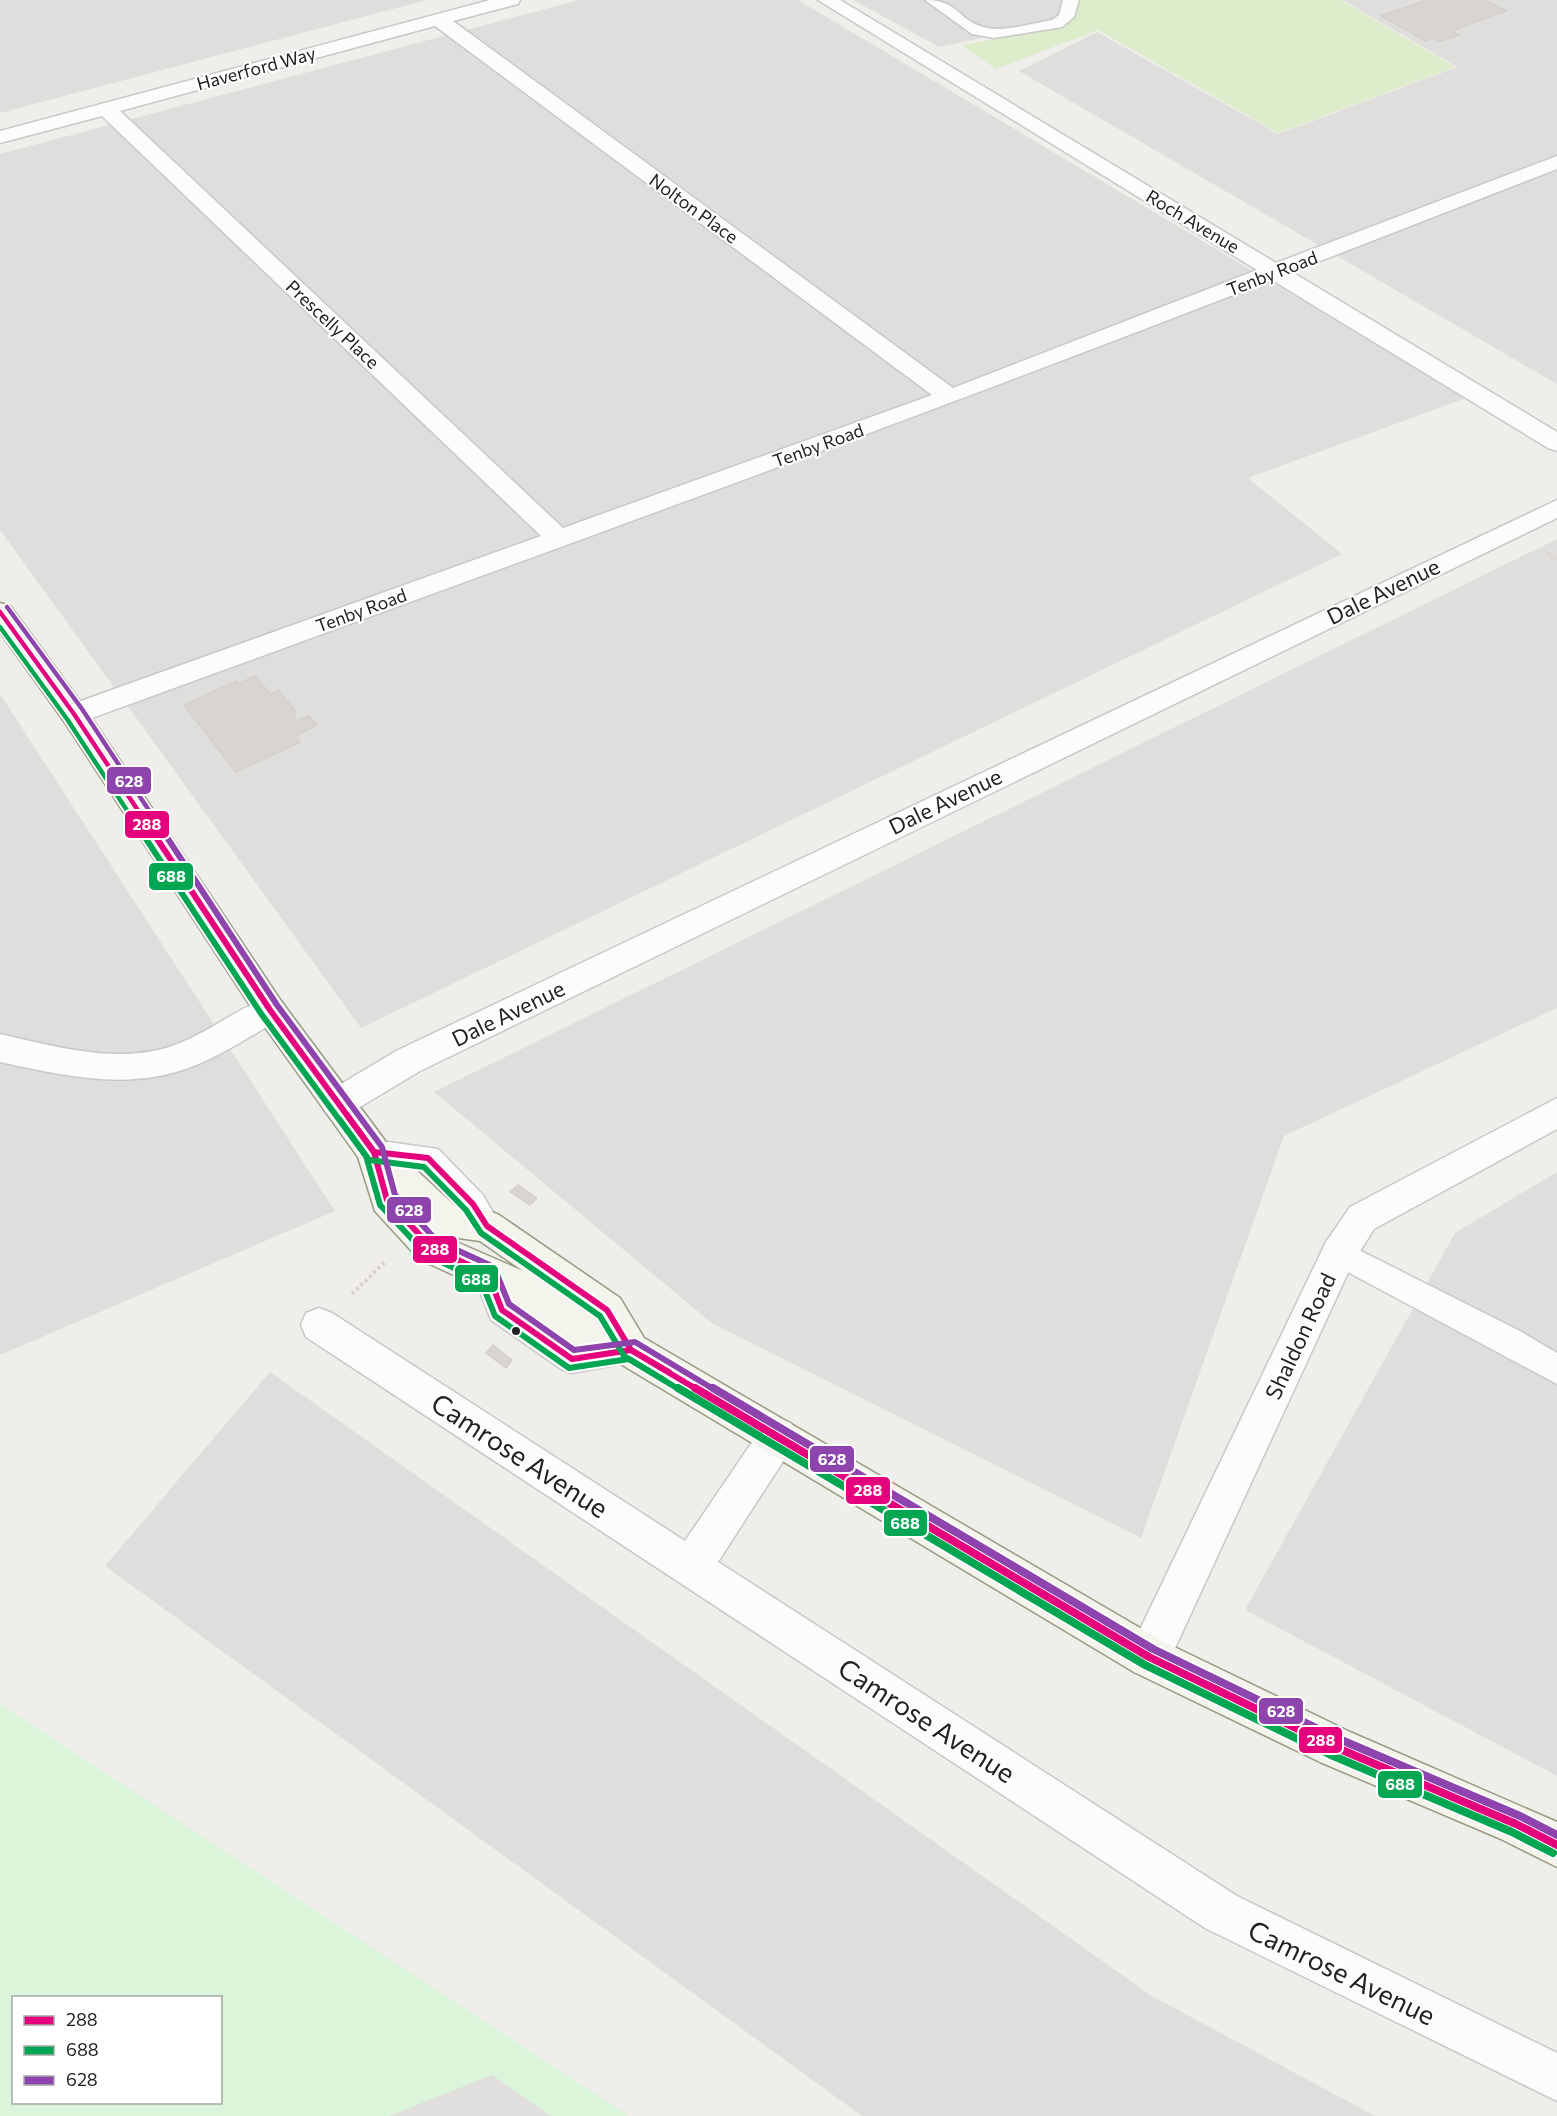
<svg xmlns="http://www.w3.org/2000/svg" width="1557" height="2116" font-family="Commissioner,sans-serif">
	<rect width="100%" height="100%" fill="#f0eeeb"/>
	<g fill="#dfdedc">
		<polygon points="0,0 427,0 0,113"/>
		<polygon points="579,0 798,0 1466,398 1248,478 1342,554 361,1028 0,530 0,154"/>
		<polygon points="853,0 1072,0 1063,21 939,47"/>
		<polygon points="1343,0 1557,0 1557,384 1019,71 1097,32 1278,134 1457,67"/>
		<polygon points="1557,539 1557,1008 1284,1136 1141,1538 713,1324 434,1092"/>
		<polygon points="0,694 335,1211 0,1355"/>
		<polygon points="1557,1172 1557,1776 1245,1610 1455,1233"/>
		<polygon points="270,1372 1152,1996 1375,2116 862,2116 105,1566"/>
	</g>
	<polygon fill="#ddeccb" points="1076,0 1341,0 1455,67 1278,133 1098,30 996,69 961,45 1062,28"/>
	<path fill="#daf5da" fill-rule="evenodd" d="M0,1704L629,2116H0ZM14,1998H220V2102H14Z"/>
	<polygon fill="#e0dfde" points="492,2075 551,2116 389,2116"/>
	<g fill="#d7d4d2" stroke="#d3d0cc" stroke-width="1.5">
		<polygon points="1427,0 1485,0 1506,11 1451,31 1459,35 1439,42 1433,38 1426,41 1381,16"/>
		<polygon points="255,676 270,694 278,690 296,712 293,715 297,721 309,716 317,725 295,736 300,742 236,772 184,705 236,681 238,684"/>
		<polygon points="518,1185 537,1198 530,1205 510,1192"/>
		<polygon points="493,1345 512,1360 506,1368 486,1353"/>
	</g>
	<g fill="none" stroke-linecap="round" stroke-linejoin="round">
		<defs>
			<g id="lane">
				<path d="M925,0C959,0 958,20 983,27C1003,33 1032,23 1052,20L1059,15L1063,0H1079L1074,17L1062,27L994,38L972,34Z"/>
				<polygon points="374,1140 438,1149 483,1195 501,1226 497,1235 487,1239 477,1235 463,1213 421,1169 364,1161 360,1152 364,1143"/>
				<polygon points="1339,1240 1520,1331 1557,1353 1557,1384 1329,1262 1324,1253 1329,1244"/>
				<polygon points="488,1261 498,1265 513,1301 576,1344 631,1336 642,1340 646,1350 642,1360 572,1373 561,1369 491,1320 473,1274 478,1265"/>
			</g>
			<g id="street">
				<path d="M490,0H520L518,4L453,21L953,388L1257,270L818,0H840L1276,263L1557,156V169L1292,272L1557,432V451L1548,448L1272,280C878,433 481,576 84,721L74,724L64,721L60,714L64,707L541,536L102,116L0,143V131ZM435,26L932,395L563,528L120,111Z"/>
				<polygon points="1557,500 1557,518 420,1071 350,1113 338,1117 326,1113 321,1103 326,1093 396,1051"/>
				<path d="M270,997L281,1001L286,1010L281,1019C253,1034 226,1053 196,1065C132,1092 65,1076 0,1062V1034C53,1046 118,1065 172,1046C207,1034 235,1009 270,997Z"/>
				<polygon points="1557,1098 1557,1129 1374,1229 1352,1264 1164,1672 1149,1678 1134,1672 1128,1657 1134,1642 1326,1242 1350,1207"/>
				<polygon points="319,1308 332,1313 685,1541 765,1423 778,1418 791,1423 797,1436 791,1449 718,1562 1237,1896 1557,2053 1557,2101 1205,1928 306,1337 301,1325 306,1313"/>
			</g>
			<path id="secondary" d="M0,603L10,606L84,707L281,1001L386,1142L455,1206L487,1210L499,1215L620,1298L644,1338L1164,1642L1350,1732L1557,1822V1867L1501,1839L1320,1762L1134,1672L619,1363L576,1347L504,1298L419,1259L375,1211L358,1157L259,1019L64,721L0,632ZM444,1236L480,1241L523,1271L445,1237Z"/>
		</defs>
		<use href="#lane" stroke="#c9c8c7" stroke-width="3"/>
		<use href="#street" stroke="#c9c8c7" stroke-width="3"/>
		<use href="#secondary" stroke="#999a82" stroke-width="3"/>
		<polyline stroke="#dccecd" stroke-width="3" stroke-dasharray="2 2" stroke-linecap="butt" points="1548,553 1557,560"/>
		<polyline stroke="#dccecd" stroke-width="4" stroke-dasharray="3 3" stroke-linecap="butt" points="352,1294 385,1262"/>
		<use href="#lane" fill="#fdfcfc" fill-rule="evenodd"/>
		<use href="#street" fill="#fdfcfc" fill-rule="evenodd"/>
		<use href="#secondary" fill="#f4f4ed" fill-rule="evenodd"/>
		<defs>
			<polyline id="bus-1-far2" points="0,612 74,714 141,815"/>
			<g id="bus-1-far1">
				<polyline points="140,813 270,1010 374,1152 387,1200 432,1248 488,1274 502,1310 572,1359 631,1350 698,1390"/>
				<polyline points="347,1115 374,1152 428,1158 473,1204 487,1226 607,1310 631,1350 669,1372"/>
			</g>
			<polyline id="bus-1" points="695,1388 1149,1657 1335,1747 1516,1824 1557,1845"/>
			<polyline id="bus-2-far2" points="0,627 67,719 130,815"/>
			<g id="bus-2-far1">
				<polyline points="129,813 262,1015 366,1156 380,1205 427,1255 481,1281 495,1316 569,1368 629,1359 680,1390"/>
				<polyline points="340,1120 369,1160 424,1167 466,1210 481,1233 600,1316 624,1356 664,1380"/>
			</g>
			<polyline id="bus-2" points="678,1388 1145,1665 1331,1755 1512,1832 1553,1853"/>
			<polyline id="bus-3-far2" points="7,607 82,709 152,815"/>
			<polyline id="bus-3-far1" points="151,813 277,1005 382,1147 395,1195 437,1241 494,1267 509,1304 574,1350 635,1342 715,1390"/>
			<polyline id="bus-3" points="713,1388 1153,1649 1339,1739 1520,1816 1557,1835"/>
		</defs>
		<use href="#bus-1-far2" stroke="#fff" stroke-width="8"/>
		<use href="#bus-1-far1" stroke="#fff" stroke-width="10"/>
		<use href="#bus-1" stroke="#fff" stroke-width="12"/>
		<use href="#bus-2-far2" stroke="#fff" stroke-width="8"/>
		<use href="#bus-2-far1" stroke="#fff" stroke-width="10"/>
		<use href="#bus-2" stroke="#fff" stroke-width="12"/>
		<use href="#bus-3-far2" stroke="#fff" stroke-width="8"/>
		<use href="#bus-3-far1" stroke="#fff" stroke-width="10"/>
		<use href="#bus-3" stroke="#fff" stroke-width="12"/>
		<use href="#bus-1-far2" stroke="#e5007d" stroke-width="4.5"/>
		<use href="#bus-1-far1" stroke="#e5007d" stroke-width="6"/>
		<use href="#bus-1" stroke="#e5007d" stroke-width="8"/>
		<use href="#bus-2-far2" stroke="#00a651" stroke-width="4.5"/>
		<use href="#bus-2-far1" stroke="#00a651" stroke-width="6"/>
		<use href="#bus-2" stroke="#00a651" stroke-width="8"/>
		<use href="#bus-3-far2" stroke="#8e44ad" stroke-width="4.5"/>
		<use href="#bus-3-far1" stroke="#8e44ad" stroke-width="6"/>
		<use href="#bus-3" stroke="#8e44ad" stroke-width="8"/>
	</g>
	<circle fill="#222" stroke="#fff" stroke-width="2" cx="516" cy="1331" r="5"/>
	<g text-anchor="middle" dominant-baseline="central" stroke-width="4.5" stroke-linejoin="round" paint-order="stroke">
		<g font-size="18" fill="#222" stroke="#fff">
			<text transform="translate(256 68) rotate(-15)">Haverford Way</text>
			<text transform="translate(694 208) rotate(36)">Nolton Place</text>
			<text transform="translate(1193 221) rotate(31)">Roch Avenue</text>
			<text transform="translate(1272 273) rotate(-21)">Tenby Road</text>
			<text transform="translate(333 324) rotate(43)">Prescelly Place</text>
			<text transform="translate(818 445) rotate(-20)">Tenby Road</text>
			<text transform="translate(361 610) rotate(-20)">Tenby Road</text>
		</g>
		<g font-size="22" fill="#222" stroke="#fff">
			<text transform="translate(1383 591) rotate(-26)">Dale Avenue</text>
			<text transform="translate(945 801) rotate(-26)">Dale Avenue</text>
			<text transform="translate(508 1013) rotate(-26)">Dale Avenue</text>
			<text transform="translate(1300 1336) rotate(-65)">Shaldon Road</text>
		</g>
		<g font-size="27" fill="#222" stroke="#fff">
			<text transform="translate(520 1455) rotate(33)">Camrose Avenue</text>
			<text transform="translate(927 1720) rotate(33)">Camrose Avenue</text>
			<text transform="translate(1342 1972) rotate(26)">Camrose Avenue</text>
		</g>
	</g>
	<g stroke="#fff" stroke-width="2">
		<rect x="106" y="766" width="46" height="29" rx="6" fill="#8e44ad"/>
		<rect x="124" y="810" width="46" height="29" rx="6" fill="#e5007d"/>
		<rect x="148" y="862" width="46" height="29" rx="6" fill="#00a651"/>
		<rect x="386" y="1196" width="46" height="28" rx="6" fill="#8e44ad"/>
		<rect x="412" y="1235" width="46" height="29" rx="6" fill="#e5007d"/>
		<rect x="454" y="1264" width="45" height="29" rx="6" fill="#00a651"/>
		<rect x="809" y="1445" width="46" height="28" rx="6" fill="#8e44ad"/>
		<rect x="845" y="1476" width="46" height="29" rx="6" fill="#e5007d"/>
		<rect x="883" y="1509" width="45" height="28" rx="6" fill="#00a651"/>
		<rect x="1258" y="1697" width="46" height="28" rx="6" fill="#8e44ad"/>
		<rect x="1298" y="1726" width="45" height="28" rx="6" fill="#e5007d"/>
		<rect x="1377" y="1770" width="46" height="29" rx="6" fill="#00a651"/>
	</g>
	<g font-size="16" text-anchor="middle" font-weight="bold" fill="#fff">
		<text x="129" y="787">628</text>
		<text x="147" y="830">288</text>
		<text x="171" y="882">688</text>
		<text x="409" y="1216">628</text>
		<text x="435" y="1255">288</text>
		<text x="476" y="1285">688</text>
		<text x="832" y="1465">628</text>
		<text x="868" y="1496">288</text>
		<text x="905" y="1529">688</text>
		<text x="1281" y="1717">628</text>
		<text x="1321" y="1746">288</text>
		<text x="1400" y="1790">688</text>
	</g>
	<rect x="12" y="1996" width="210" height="108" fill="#ffffff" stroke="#a7a7a7" stroke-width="1.5"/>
	<rect x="24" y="2016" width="30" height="9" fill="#e5007d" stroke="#a7a7a7" stroke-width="1.5"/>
	<text x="66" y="2026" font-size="18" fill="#222222">288</text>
	<rect x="24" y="2046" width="30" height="9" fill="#00a651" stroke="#a7a7a7" stroke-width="1.5"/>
	<text x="66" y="2056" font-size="18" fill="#222222">688</text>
	<rect x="24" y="2076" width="30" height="9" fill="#8e44ad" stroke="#a7a7a7" stroke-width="1.5"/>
	<text x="66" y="2086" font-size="18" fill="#222222">628</text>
</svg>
